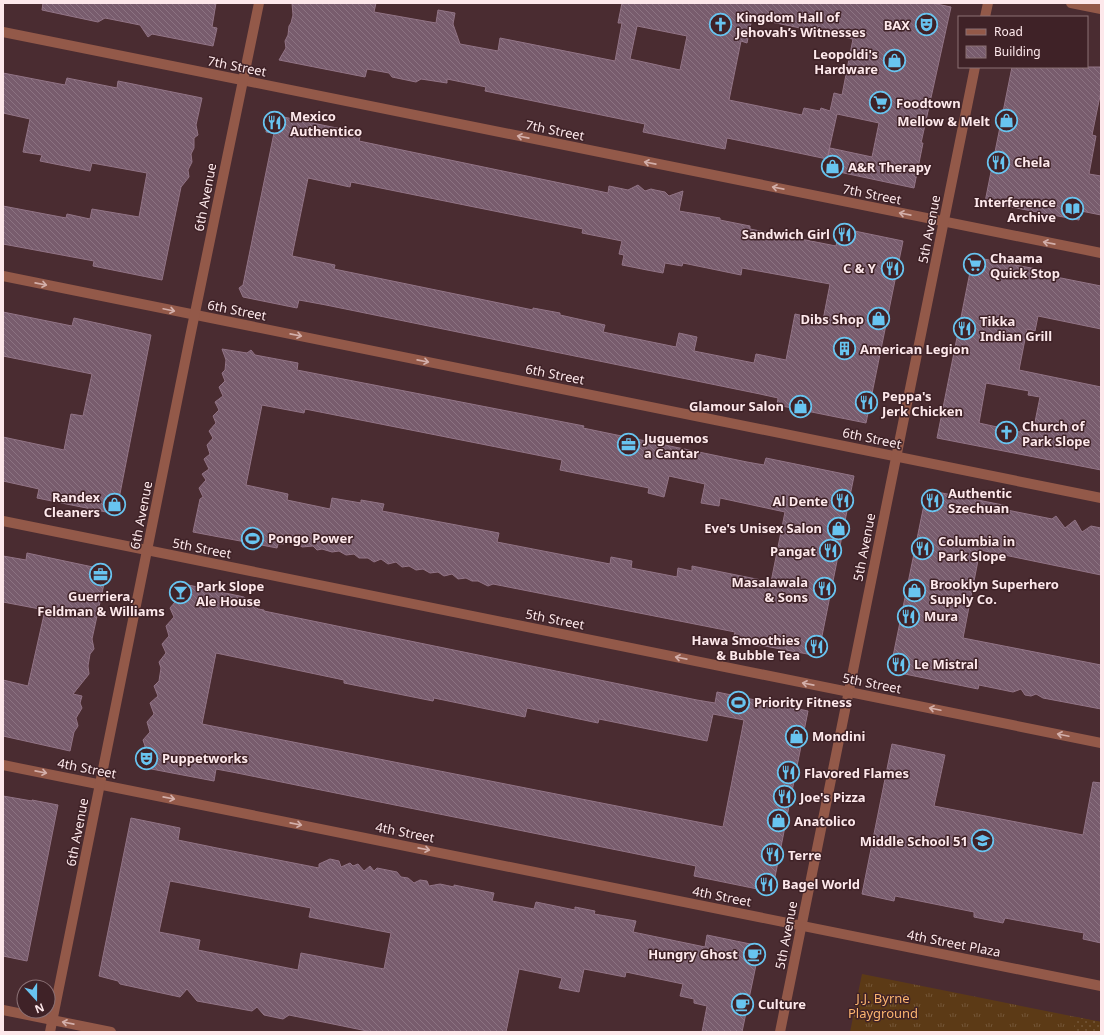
<svg xmlns="http://www.w3.org/2000/svg" width="1104" height="1035" font-family="'Noto Sans',sans-serif">
	<defs>
		<pattern id="grass-tufts" width="24" height="20" patternUnits="userSpaceOnUse"><rect width="24" height="20" fill="#5c3a16"/><path d="M3 7l-1-3M5 7V3M7 7l1-3M15 17l-1-3M17 17v-4M19 17l1-3" fill="none" stroke="#745638"/></pattern>
		<pattern id="garden-dots" width="8" height="8" patternUnits="userSpaceOnUse"><rect width="8" height="8" fill="#5c3a16"/><path d="M2 2h.1M6 6h.1" fill="none" stroke="#745638" stroke-width="1.8" stroke-linecap="round"/></pattern>
		<pattern id="building-back-hatch" width="6" height="6" patternUnits="userSpaceOnUse"><rect width="6" height="6" fill="#785c6d"/><path d="M-1 5l2 2M0 0l6 6M5-1l2 2" fill="none" stroke="#8c7382"/></pattern>
	</defs>
	<rect width="100%" height="100%" fill="#4a2c31"/>
	<polygon fill="url(#grass-tufts)" points="862,974 1101,1022 1101,1032 850,1032"/>
	<polygon fill="url(#garden-dots)" points="1076,1017 1101,1022 1101,1032 1073,1032"/>
	<g fill="url(#building-back-hatch)" stroke="#927486" fill-rule="evenodd">
		<polygon points="43,3 216,3 212,27 217,28 213,46 152,34 148,37 140,25 105,18 98,22 42,10"/>
		<path d="M292,3H376L374,12L436,23L438,10L455,13L453,24L460,44L498,51L500,38L615,61L622,23H618L622,3H932L951,7L921,143H923L914,188L825,169L830,148L872,157L879,123L837,114L827,159L727,138L725,149L643,132L645,124L485,91L486,87L447,79V83L421,79L416,82L392,77L389,73L367,69L365,77L279,60L286,48L285,41L288,35L289,26L291,23L293,15ZM752,18L853,39L842,95L834,93L830,111L821,108L820,111L804,108L802,115L729,100L741,41L747,43ZM637,26L687,36L680,70L630,59Z"/>
		<polygon points="1012,67 1101,67 1101,91 1092,135 1096,136 1089,174 1101,176 1101,215 1081,211 1079,220 985,202"/>
		<polygon points="3,73 65,85 67,78 117,88 118,81 202,98 196,125 198,135 194,138 194,148 191,154 192,162 188,170 189,177 181,187 162,280 93,266 94,261 3,244 3,206 66,218 67,214 90,219 92,209 139,217 147,173 92,163 90,171 40,161 42,155 23,152 30,119 3,113"/>
		<path d="M269,114L361,133L359,141L608,193L609,186L628,190L638,185L645,191L651,189L655,190L665,192L669,196L683,191L679,211L720,218V220L750,226V229L836,246L840,228L903,241L866,423L777,405L778,398L760,394L326,305L299,300L297,308L243,297L239,288L243,285L274,133L266,132ZM308,178L350,187L351,182L583,229L582,233L622,241L619,254L624,255L622,265L647,270L663,273L665,263L682,266L683,263L741,275L742,268L830,284L823,320L795,314L786,360L756,354L754,363L694,351L697,337L679,333L676,347L603,332L605,325L560,315V313L533,308V310L334,269L335,265L292,256Z"/>
		<path d="M973,257L1047,271L1046,275L1101,286V329L1038,316L1035,331L1027,329L1019,370L1101,387V470L937,438ZM986,383L1029,391L1028,395L1040,397L1033,432L1021,430L1020,432L979,423Z"/>
		<polygon points="3,312 72,326 74,318 151,335 116,514 37,498 39,489 3,481 3,437 64,450 71,414 83,416 92,374 3,356"/>
		<path d="M222,349L247,353L251,350L255,355L298,363L297,370L584,426L583,428L747,462L764,465L766,458L854,476L818,656L733,640L735,632L493,584L488,586L478,581H472L466,578L458,579L452,574L444,576L438,572L430,573L423,569L416,570L409,566L402,567L396,562L388,564L381,559L374,562L368,558H359L354,554L346,555L339,551L332,552L322,549L317,550L313,546L302,547L297,543L278,544L277,548L193,532L200,499L203,497L199,488L206,480L202,474L209,469L204,459L210,454L207,445L213,438L209,431L216,423L213,416L219,410L215,402L223,396L219,387L225,381L222,373L225,370L226,360ZM262,405L304,413L305,409L562,460L560,470L649,488L648,493L664,497L669,476L705,484L701,503L719,506L720,498L785,512L771,582L692,566V571L678,568L677,577L631,568L632,561L611,557L610,564L497,542L499,533L382,511L384,504L361,500V503L332,498L330,509L287,500L288,494L246,485Z"/>
		<polygon points="927,490 1008,506 1007,510 1052,519 1056,516 1065,528 1075,520 1082,532 1091,526 1101,528 1101,575 980,550 963,638 1101,665 1101,709 1043,698 1036,694 1031,696 1025,695 1021,689 1013,692 979,685 978,689 890,671"/>
		<polygon points="27,553 107,570 92,639 94,649 90,654 88,666 89,674 73,694 82,696 80,703 82,708 76,718 78,726 74,732 70,751 3,736 3,680 28,686 45,610 3,602 3,556 26,560"/>
		<path d="M179,583L244,597L258,609L264,610V611L697,700L715,703L717,692L808,711L772,892L694,876L696,866L232,772L216,769L214,781L141,767L145,746L143,740L150,732L147,722L154,714L150,703L158,696L154,686L159,681L161,668L159,662L166,653L162,644L169,636L166,626L174,617L170,608L175,602ZM216,653L344,680V683L433,701L434,698L525,717L527,708L598,723L599,719L707,741L713,714L744,720L723,827L202,724Z"/>
		<polygon points="892,744 945,755 934,806 1083,835 1093,782 1101,783 1101,943 1083,939 1084,933 1005,918 1003,923 974,917 974,912 895,896 894,901 862,894"/>
		<polygon points="3,796 32,801 32,800 58,805 27,961 3,956"/>
		<path d="M131,818L180,828L178,840L217,848L319,868V864L330,859L339,861L341,867L350,863L353,866L358,864L364,871L370,866L374,871L377,868L397,872L401,877L408,878L414,883L420,880L427,881L429,886L440,884L454,887V885L494,893L492,901L534,909L536,902L575,910V907L595,911L594,914L636,921L633,932L705,947L707,935L760,946L742,1032H702L707,1006L694,1003V999L680,996L683,984L626,972L625,977L584,969L579,992L559,988L562,978L519,969L506,1032H372L289,1015L283,1019L264,1015L257,1007L252,1011L197,1001L187,989L180,997L120,984L118,981L99,976ZM170,881L311,908L309,917L391,933L384,969L301,953L298,970L198,950L200,940L159,932Z"/>
	</g>
	<g fill="none" stroke-linecap="round" stroke-linejoin="round">
		<g stroke="#935949" stroke-width="10">
			<polyline points="1071,3 1101,9"/>
			<polyline points="3,32 1101,253"/>
			<polyline points="3,276 1101,498"/>
			<polyline points="3,521 1101,743"/>
			<polyline points="3,765 1101,986"/>
			<polyline points="3,1010 111,1032"/>
		</g>
		<g stroke="#935949" stroke-width="10">
			<polyline points="985,17 988,3"/>
			<polyline points="50,1032 190,337 259,3"/>
			<polyline points="780,1032 975,67"/>
		</g>
	</g>
	<defs><path id="oneway-shaft" d="M-6 0H5M1.5-3L5.5 0L1.5 3" fill="none" stroke-width="1.6" stroke-linecap="round" stroke-linejoin="round"/></defs>
	<g stroke="#d3afaa">
		<use href="#oneway-shaft" transform="translate(523 137) rotate(-169)"/>
		<use href="#oneway-shaft" transform="translate(650 163) rotate(-169)"/>
		<use href="#oneway-shaft" transform="translate(778 188) rotate(-169)"/>
		<use href="#oneway-shaft" transform="translate(905 214) rotate(-169)"/>
		<use href="#oneway-shaft" transform="translate(1049 243) rotate(-169)"/>
		<use href="#oneway-shaft" transform="translate(41 284) rotate(11)"/>
		<use href="#oneway-shaft" transform="translate(169 310) rotate(12)"/>
		<use href="#oneway-shaft" transform="translate(296 335) rotate(11)"/>
		<use href="#oneway-shaft" transform="translate(423 361) rotate(11)"/>
		<use href="#oneway-shaft" transform="translate(681 658) rotate(-169)"/>
		<use href="#oneway-shaft" transform="translate(808 684) rotate(-169)"/>
		<use href="#oneway-shaft" transform="translate(935 709) rotate(-168)"/>
		<use href="#oneway-shaft" transform="translate(1063 735) rotate(-168)"/>
		<use href="#oneway-shaft" transform="translate(41 772) rotate(11)"/>
		<use href="#oneway-shaft" transform="translate(169 798) rotate(11)"/>
		<use href="#oneway-shaft" transform="translate(296 824) rotate(11)"/>
		<use href="#oneway-shaft" transform="translate(424 849) rotate(11)"/>
		<use href="#oneway-shaft" transform="translate(68 1023) rotate(-169)"/>
	</g>
	<defs>
		<symbol id="church-ring" viewBox="-11 -11 22 22"><circle r="9.5" fill="#3f2227" stroke="#68c4f0" stroke-width="1.5"/><path d="M-1.2-6h2.4v3.5h3.3v2.4h-3.3V6h-2.4V-.1h-3.3v-2.4h3.3Z" fill="#68c4f0"/></symbol>
		<symbol id="theatre-ring" viewBox="-11 -11 22 22"><circle r="9.5" fill="#3f2227" stroke="#68c4f0" stroke-width="1.5"/><path d="M-5-5.5Q0-4 5-5.5V0Q5 5 0 6Q-5 5-5 0ZM-3.3-2.5H-1v1.5H-3.3ZM1-2.5H3.3v1.5H1ZM-2.8 1Q0 5.5 2.8 1Z" fill="#68c4f0"/></symbol>
		<symbol id="shop-ring" viewBox="-11 -11 22 22"><circle r="9.5" fill="#3f2227" stroke="#68c4f0" stroke-width="1.5"/><path d="M-5-2.5h2.3a2.7 3.5 0 0 1 5.4 0H5L5.5 6h-11ZM-1.5-2.5h3a1.5 2.3 0 0 0-3 0Z" fill="#68c4f0"/></symbol>
		<symbol id="supermarket-ring" viewBox="-11 -11 22 22"><circle r="9.5" fill="#3f2227" stroke="#68c4f0" stroke-width="1.5"/><path d="M-6-5.5h2.5l.6 2H6L4.5 2H-2.5L-4.4-4H-6ZM-1.5 3.2a1.3 1.3 0 1 0 .1 0ZM3 3.2a1.3 1.3 0 1 0 .1 0Z" fill="#68c4f0"/></symbol>
		<symbol id="restaurant-ring" viewBox="-11 -11 22 22"><circle r="9.5" fill="#3f2227" stroke="#68c4f0" stroke-width="1.5"/><path d="M-5-6h1v4h1v-4h1v4h1v-4h1v5L-1.5 .5V6h-2V.5L-5-1ZM5-6V6H3V1.5H1.5Q1.5-4 5-6Z" fill="#68c4f0"/></symbol>
		<symbol id="library-ring" viewBox="-11 -11 22 22"><circle r="9.5" fill="#3f2227" stroke="#68c4f0" stroke-width="1.5"/><path d="M-6-4Q-3-5.5-.7-3.5V5Q-3 3-6 4ZM6-4Q3-5.5 .7-3.5V5Q3 3 6 4Z" fill="#68c4f0"/></symbol>
		<symbol id="building-ring" viewBox="-11 -11 22 22"><circle r="9.5" fill="#3f2227" stroke="#68c4f0" stroke-width="1.5"/><path d="M-4-6H4V6H1V3H-1V6H-4ZM-2.5-4.3h1.7v1.8h-1.7ZM.8-4.3h1.7v1.8H.8ZM-2.5-1h1.7V.8h-1.7ZM.8-1h1.7V.8H.8Z" fill="#68c4f0"/></symbol>
		<symbol id="office-ring" viewBox="-11 -11 22 22"><circle r="9.5" fill="#3f2227" stroke="#68c4f0" stroke-width="1.5"/><path d="M-6-3h4V-5.5h4V-3h4V5H-6ZM-1-4.5V-3h2v-1.5ZM-6 0V1H6V0Z" fill="#68c4f0"/></symbol>
		<symbol id="stadium-ring" viewBox="-11 -11 22 22"><circle r="9.5" fill="#3f2227" stroke="#68c4f0" stroke-width="1.5"/><path d="M0-5a6.5 5 0 1 0 0 10a6.5 5 0 1 0 0-10ZM-3.5-1.8h7v3.6h-7Z" fill="#68c4f0"/></symbol>
		<symbol id="bar-ring" viewBox="-11 -11 22 22"><circle r="9.5" fill="#3f2227" stroke="#68c4f0" stroke-width="1.5"/><path d="M-6-5H6L.8 .8V4.5H3.5V6h-7V4.5H-.8V.8Z" fill="#68c4f0"/></symbol>
		<symbol id="school-ring" viewBox="-11 -11 22 22"><circle r="9.5" fill="#3f2227" stroke="#68c4f0" stroke-width="1.5"/><path d="M0-5L7-2L0 1L-7-2ZM-4 1L0 2.5L4 1V4Q0 6-4 4Z" fill="#68c4f0"/></symbol>
		<symbol id="cafe-ring" viewBox="-11 -11 22 22"><circle r="9.5" fill="#3f2227" stroke="#68c4f0" stroke-width="1.5"/><path d="M-5.5-4.5H6V0H3Q3 3.5 0 3.5H-2.5Q-5.5 3.5-5.5 0ZM3-3.2v2h1.7v-2ZM-6 4.5H4V6H-6Z" fill="#68c4f0"/></symbol>
	</defs>
	<g fill-rule="evenodd">
		<use href="#church-ring" x="708" y="12" width="25" height="25"/>
		<use href="#theatre-ring" x="914" y="12" width="25" height="25"/>
		<use href="#shop-ring" x="882" y="48" width="25" height="25"/>
		<use href="#supermarket-ring" x="868" y="90" width="25" height="25"/>
		<use href="#shop-ring" x="994" y="108" width="25" height="25"/>
		<use href="#restaurant-ring" x="262" y="110" width="25" height="25"/>
		<use href="#restaurant-ring" x="986" y="150" width="25" height="25"/>
		<use href="#shop-ring" x="820" y="154" width="25" height="25"/>
		<use href="#library-ring" x="1060" y="196" width="25" height="25"/>
		<use href="#restaurant-ring" x="832" y="222" width="25" height="25"/>
		<use href="#supermarket-ring" x="962" y="252" width="25" height="25"/>
		<use href="#restaurant-ring" x="880" y="256" width="25" height="25"/>
		<use href="#shop-ring" x="866" y="306" width="25" height="25"/>
		<use href="#restaurant-ring" x="952" y="316" width="25" height="25"/>
		<use href="#building-ring" x="832" y="336" width="25" height="25"/>
		<use href="#restaurant-ring" x="854" y="390" width="25" height="25"/>
		<use href="#shop-ring" x="788" y="394" width="25" height="25"/>
		<use href="#church-ring" x="994" y="420" width="25" height="25"/>
		<use href="#office-ring" x="616" y="432" width="25" height="25"/>
		<use href="#restaurant-ring" x="920" y="488" width="25" height="25"/>
		<use href="#restaurant-ring" x="830" y="488" width="25" height="25"/>
		<use href="#shop-ring" x="102" y="492" width="25" height="25"/>
		<use href="#shop-ring" x="826" y="516" width="25" height="25"/>
		<use href="#stadium-ring" x="240" y="526" width="25" height="25"/>
		<use href="#restaurant-ring" x="910" y="536" width="25" height="25"/>
		<use href="#restaurant-ring" x="818" y="538" width="25" height="25"/>
		<use href="#office-ring" x="88" y="562" width="25" height="25"/>
		<use href="#restaurant-ring" x="812" y="576" width="25" height="25"/>
		<use href="#shop-ring" x="902" y="578" width="25" height="25"/>
		<use href="#bar-ring" x="168" y="580" width="25" height="25"/>
		<use href="#restaurant-ring" x="896" y="604" width="25" height="25"/>
		<use href="#restaurant-ring" x="804" y="634" width="25" height="25"/>
		<use href="#restaurant-ring" x="886" y="652" width="25" height="25"/>
		<use href="#stadium-ring" x="726" y="690" width="25" height="25"/>
		<use href="#shop-ring" x="784" y="724" width="25" height="25"/>
		<use href="#theatre-ring" x="134" y="746" width="25" height="25"/>
		<use href="#restaurant-ring" x="776" y="760" width="25" height="25"/>
		<use href="#restaurant-ring" x="772" y="784" width="25" height="25"/>
		<use href="#shop-ring" x="766" y="808" width="25" height="25"/>
		<use href="#school-ring" x="970" y="828" width="25" height="25"/>
		<use href="#restaurant-ring" x="760" y="842" width="25" height="25"/>
		<use href="#restaurant-ring" x="754" y="872" width="25" height="25"/>
		<use href="#cafe-ring" x="742" y="942" width="25" height="25"/>
		<use href="#cafe-ring" x="730" y="992" width="25" height="25"/>
	</g>
	<g text-anchor="middle" dominant-baseline="central" stroke-width="3" stroke-linejoin="round" paint-order="stroke">
		<g font-size="13" font-weight="bold" fill="#fde8eb" stroke="#3f2227" text-anchor="start">
			<text x="736" y="17">Kingdom Hall of<tspan x="736" dy="15">Jehovah’s Witnesses</tspan></text>
			<text x="910" y="25" text-anchor="end">BAX</text>
			<text x="878" y="54" text-anchor="end">Leopoldi's<tspan x="878" dy="15">Hardware</tspan></text>
			<text x="896" y="103">Foodtown</text>
			<text x="290" y="116">Mexico<tspan x="290" dy="15">Authentico</tspan></text>
			<text x="990" y="121" text-anchor="end">Mellow &amp; Melt</text>
			<text x="1014" y="162">Chela</text>
			<text x="848" y="167">A&amp;R Therapy</text>
			<text x="1056" y="202" text-anchor="end">Interference<tspan x="1056" dy="15">Archive</tspan></text>
			<text x="830" y="234" text-anchor="end">Sandwich Girl</text>
			<text x="990" y="258">Chaama<tspan x="990" dy="15">Quick Stop</tspan></text>
			<text x="876" y="268" text-anchor="end">C &amp; Y</text>
			<text x="864" y="319" text-anchor="end">Dibs Shop</text>
			<text x="980" y="321">Tikka<tspan x="980" dy="15">Indian Grill</tspan></text>
			<text x="860" y="349">American Legion</text>
			<text x="882" y="396">Peppa's<tspan x="882" dy="15">Jerk Chicken</tspan></text>
			<text x="784" y="406" text-anchor="end">Glamour Salon</text>
			<text x="1022" y="426">Church of<tspan x="1022" dy="15">Park Slope</tspan></text>
			<text x="644" y="438">Juguemos<tspan x="644" dy="15">a Cantar</tspan></text>
			<text x="948" y="493">Authentic<tspan x="948" dy="15">Szechuan</tspan></text>
			<text x="100" y="497" text-anchor="end">Randex<tspan x="100" dy="15">Cleaners</tspan></text>
			<text x="828" y="501" text-anchor="end">Al Dente</text>
			<text x="822" y="528" text-anchor="end">Eve's Unisex Salon</text>
			<text x="268" y="538">Pongo Power</text>
			<text x="938" y="541">Columbia in<tspan x="938" dy="15">Park Slope</tspan></text>
			<text x="816" y="551" text-anchor="end">Pangat</text>
			<text x="808" y="582" text-anchor="end">Masalawala<tspan x="808" dy="15">&amp; Sons</tspan></text>
			<text x="930" y="584">Brooklyn Superhero<tspan x="930" dy="15">Supply Co.</tspan></text>
			<text x="196" y="586">Park Slope<tspan x="196" dy="15">Ale House</tspan></text>
			<text x="101" y="596" text-anchor="middle">Guerriera,<tspan x="101" dy="15">Feldman &amp; Williams</tspan></text>
			<text x="924" y="616">Mura</text>
			<text x="800" y="640" text-anchor="end">Hawa Smoothies<tspan x="800" dy="15">&amp; Bubble Tea</tspan></text>
			<text x="914" y="664">Le Mistral</text>
			<text x="754" y="702">Priority Fitness</text>
			<text x="812" y="736">Mondini</text>
			<text x="162" y="758">Puppetworks</text>
			<text x="804" y="773">Flavored Flames</text>
			<text x="800" y="797">Joe's Pizza</text>
			<text x="794" y="821">Anatolico</text>
			<text x="968" y="841" text-anchor="end">Middle School 51</text>
			<text x="788" y="855">Terre</text>
			<text x="782" y="884">Bagel World</text>
			<text x="738" y="954" text-anchor="end">Hungry Ghost</text>
			<text x="758" y="1004">Culture</text>
		</g>
		<g font-size="13" fill="#fde8eb" stroke="#3f2227">
			<text transform="translate(237 66) rotate(11)">7th Street</text>
			<text transform="translate(555 130) rotate(11)">7th Street</text>
			<text transform="translate(872 194) rotate(11)">7th Street</text>
			<text transform="translate(205 197) rotate(-79)">6th Avenue</text>
			<text transform="translate(929 229) rotate(-79)">5th Avenue</text>
			<text transform="translate(237 310) rotate(11)">6th Street</text>
			<text transform="translate(555 374) rotate(11)">6th Street</text>
			<text transform="translate(872 438) rotate(12)">6th Street</text>
			<text transform="translate(141 515) rotate(-79)">6th Avenue</text>
			<text transform="translate(864 547) rotate(-79)">5th Avenue</text>
			<text transform="translate(202 548) rotate(11)">5th Street</text>
			<text transform="translate(555 619) rotate(11)">5th Street</text>
			<text transform="translate(872 683) rotate(11)">5th Street</text>
			<text transform="translate(87 768) rotate(11)">4th Street</text>
			<text transform="translate(77 832) rotate(-79)">6th Avenue</text>
			<text transform="translate(405 832) rotate(11)">4th Street</text>
			<text transform="translate(722 896) rotate(11)">4th Street</text>
			<text transform="translate(786 935) rotate(-79)">5th Avenue</text>
			<text transform="translate(954 943) rotate(11)">4th Street Plaza</text>
		</g>
		<g font-size="13" fill="#fcb56f" stroke="#3f2227">
			<text x="883" y="998">J.J. Byrne<tspan x="883" dy="15">Playground</tspan></text>
		</g>
	</g>
	<rect width="1104" height="1035" fill="none" stroke="#fde8eb" stroke-width="8"/>
	<rect x="958" y="16" width="130" height="52" fill="#3f2227" stroke="#8b7175"/>
	<rect x="966" y="29" width="20" height="6" fill="#935949" stroke="#8b7175"/>
	<text x="994" y="36" font-size="12" fill="#fde8eb">Road</text>
	<rect x="966" y="46" width="20" height="12" fill="url(#building-back-hatch)" stroke="#8b7175"/>
	<text x="994" y="56" font-size="12" fill="#fde8eb">Building</text>
	<g transform="translate(36 999) rotate(159)"><circle r="19" fill="#3f2227" stroke="#8b7175"/>
	<path d="M0-3L7 15L0 10L-7 15Z" fill="#68c4f0"/>
	<text y="-6" font-size="11" font-weight="bold" text-anchor="middle" fill="#fde8eb">N</text>
	</g>
</svg>
